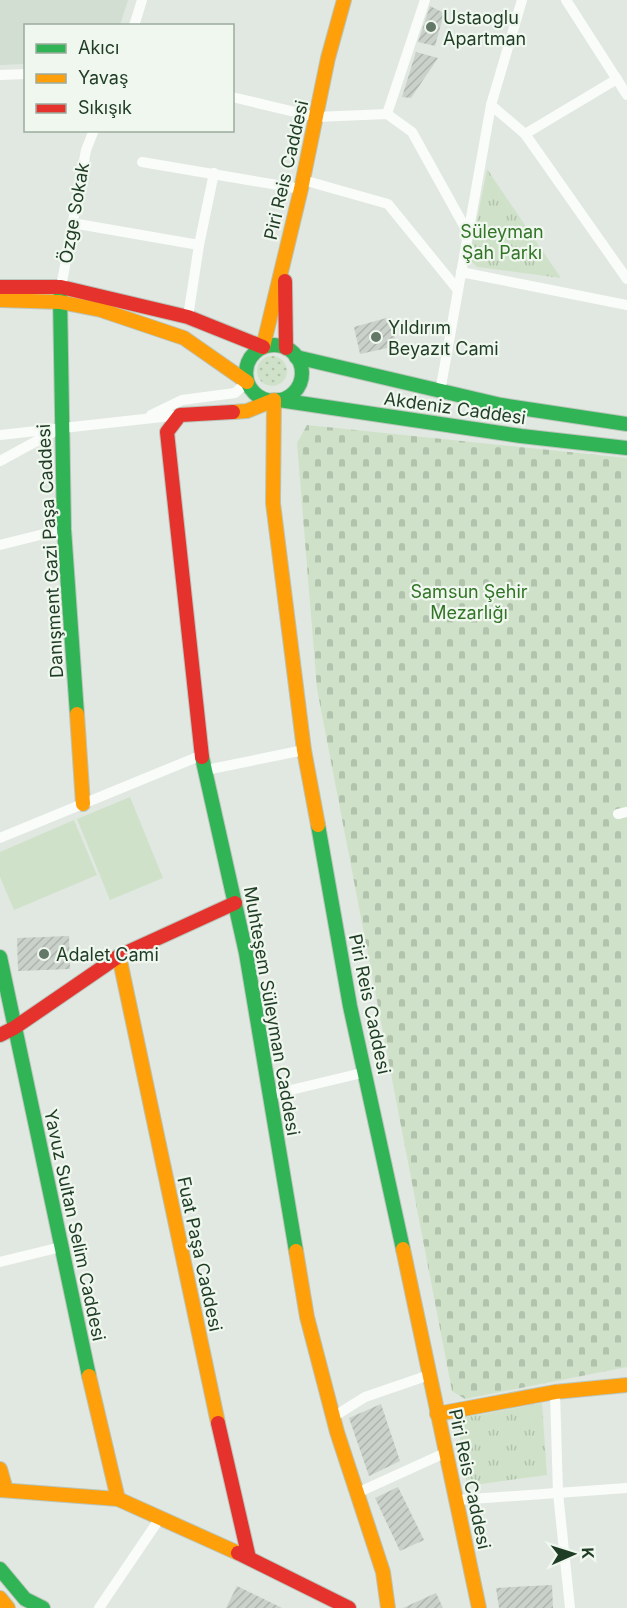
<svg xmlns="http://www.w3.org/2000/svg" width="627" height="1608" font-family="Inter,sans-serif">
	<defs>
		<pattern id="grass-dots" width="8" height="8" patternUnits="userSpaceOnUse" patternTransform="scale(1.5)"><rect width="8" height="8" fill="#cfe2c9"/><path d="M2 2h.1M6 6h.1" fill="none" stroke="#b1c3ac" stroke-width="1.8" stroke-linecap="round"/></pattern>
		<pattern id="cemetery-stones" width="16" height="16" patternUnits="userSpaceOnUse" patternTransform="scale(1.5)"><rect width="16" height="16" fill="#cfe2c9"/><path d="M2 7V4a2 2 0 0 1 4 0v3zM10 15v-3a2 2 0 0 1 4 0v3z" fill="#b1c3ac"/></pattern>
		<pattern id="park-tufts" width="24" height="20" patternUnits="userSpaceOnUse" patternTransform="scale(1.5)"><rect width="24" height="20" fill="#cfe2c9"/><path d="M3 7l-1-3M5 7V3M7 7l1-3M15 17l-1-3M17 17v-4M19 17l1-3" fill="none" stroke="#b1c3ac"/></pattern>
		<pattern id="building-hatch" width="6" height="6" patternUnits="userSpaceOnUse" patternTransform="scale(1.5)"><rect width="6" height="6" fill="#cad1ca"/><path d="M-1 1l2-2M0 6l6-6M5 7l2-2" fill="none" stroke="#adb4ad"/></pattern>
	</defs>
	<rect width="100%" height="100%" fill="#e1e8e1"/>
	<polygon fill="#d2ded2" points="0,0 128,0 120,25 26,26 25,64 0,65"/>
	<circle fill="url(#grass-dots)" cx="272" cy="371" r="15"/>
	<polygon fill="url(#cemetery-stones)" points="307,425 627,458 627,1367 465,1399 452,1391 317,689 297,443"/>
	<g fill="url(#park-tufts)">
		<polygon points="487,169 561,278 477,267 469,259"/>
		<polygon points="542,1403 547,1475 467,1486 457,1419"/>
	</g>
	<g fill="#cfe2c9">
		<polygon points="130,797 163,878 110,900 77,819"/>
		<polygon points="74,820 97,875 14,910 0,877 0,852"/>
	</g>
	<g fill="url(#building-hatch)">
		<polygon points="430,6 444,13 435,46 418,42"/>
		<polygon points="416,52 438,58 411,98 402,97"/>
		<polygon points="390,317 397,346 360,354 354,327"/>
		<polygon points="69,936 70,969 18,971 17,938"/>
		<polygon points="381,1404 400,1461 369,1476 349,1418"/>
		<polygon points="398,1487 424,1540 400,1551 375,1498"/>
		<polygon points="552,1585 553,1608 499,1608 496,1588"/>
		<polygon points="237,1586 282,1608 226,1608"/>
		<polygon points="436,1593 443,1608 403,1608"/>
	</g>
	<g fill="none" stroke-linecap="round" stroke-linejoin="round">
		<defs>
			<g id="fast">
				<polyline points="60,297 64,529 77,714"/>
				<circle cx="274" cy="373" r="28"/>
				<polyline points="296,357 501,405 627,424"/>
				<polyline points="279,400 521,436 627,448"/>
				<polyline points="202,757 246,953 296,1251"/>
				<polyline points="318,825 350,1006 403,1249"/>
				<polyline points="0,957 89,1376"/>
				<polyline points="0,1569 25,1599 43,1608"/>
			</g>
			<g id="slow">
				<polyline points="0,300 60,302 101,310 184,338 247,382"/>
				<polyline points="263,347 301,189 328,58 344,0"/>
				<polyline points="233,412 247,411 274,400 273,503 304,750 318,825"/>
				<polyline points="77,714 83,804"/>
				<polyline points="119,956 218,1423"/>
				<polyline points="403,1249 479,1608"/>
				<polyline points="296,1251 307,1317 337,1432 383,1572 388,1608"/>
				<polyline points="89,1376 118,1499"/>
				<polyline points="437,1414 555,1392 627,1385"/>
				<polyline points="0,1469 6,1490"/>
				<polyline points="0,1490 118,1499 238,1553"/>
				<polyline points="0,1598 8,1608"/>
			</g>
			<g id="jam">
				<polyline points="285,281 286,348"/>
				<polyline points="0,287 61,287 188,317 263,347"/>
				<polyline points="202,757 167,432 180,415 233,412"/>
				<polyline points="0,1035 14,1028 119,956 235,903"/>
				<polyline points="218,1423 249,1558"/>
				<polyline points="238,1553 349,1608"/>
			</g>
		</defs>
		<use href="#fast" stroke="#bac5bb" stroke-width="16"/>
		<use href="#slow" stroke="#bac5bb" stroke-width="16"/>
		<use href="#jam" stroke="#bac5bb" stroke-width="16"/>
		<g stroke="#fafcfa" stroke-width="10">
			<polyline points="566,0 627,95"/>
			<polyline points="134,26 142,0"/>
			<polyline points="0,75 26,74"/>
			<polyline points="232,97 316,117 387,114 412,132 468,233"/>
			<polyline points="491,105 525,134 627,279"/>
			<polyline points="387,114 425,0"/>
			<polyline points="525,134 617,79"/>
			<polyline points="142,162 301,189"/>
			<polyline points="303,180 388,204 458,290"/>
			<polyline points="72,223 199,245"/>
			<polyline points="461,272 627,305"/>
			<polyline points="60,293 86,150 94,130"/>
			<polyline points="188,317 199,245 214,173"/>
			<polyline points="440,392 491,105 522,0"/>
			<polyline points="151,415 182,400 235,393 247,382"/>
			<polyline points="0,435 180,415"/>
			<polyline points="0,461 55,431"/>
			<polyline points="0,545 64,529"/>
			<polyline points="206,770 304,750"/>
			<polyline points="618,814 627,812"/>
			<polyline points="0,838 202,755"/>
			<polyline points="270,1095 366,1072"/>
			<polyline points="0,1262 61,1247"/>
			<polyline points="555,1392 558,1493 570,1608"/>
			<polyline points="333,1417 365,1397 429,1375"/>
			<polyline points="357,1493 447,1452"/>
			<polyline points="457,1500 627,1488"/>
			<polyline points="99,1608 160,1518"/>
		</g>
		<use href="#fast" stroke="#30b455" stroke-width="14"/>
		<use href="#slow" stroke="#ff9f0a" stroke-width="14"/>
		<use href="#jam" stroke="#e5322d" stroke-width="14"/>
	</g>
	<g fill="#637866" stroke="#eff7ef" stroke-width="2">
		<circle cx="431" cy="27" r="6"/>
		<circle cx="376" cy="337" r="6"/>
		<circle cx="44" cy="954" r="6"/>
	</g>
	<g text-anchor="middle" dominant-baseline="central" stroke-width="4.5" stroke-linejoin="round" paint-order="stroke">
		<g font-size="18" fill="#1f3c24" stroke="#eff7ef" text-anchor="start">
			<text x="443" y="17">Ustaoglu<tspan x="443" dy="21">Apartman</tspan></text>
			<text x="388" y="327">Yıldırım<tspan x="388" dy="21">Beyazıt Cami</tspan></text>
			<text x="56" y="954">Adalet Cami</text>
		</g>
		<g font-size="18" fill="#1f3c24" stroke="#eff7ef">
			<text transform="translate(286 170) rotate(-77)">Piri Reis Caddesi</text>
			<text transform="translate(74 213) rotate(-80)">Özge Sokak</text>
			<text transform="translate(455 408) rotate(8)">Akdeniz Caddesi</text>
			<text transform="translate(50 551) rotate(-93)">Danışment Gazi Paşa Caddesi</text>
			<text transform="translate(370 1004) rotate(78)">Piri Reis Caddesi</text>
			<text transform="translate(272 1011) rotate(80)">Muhteşem Süleyman Caddesi</text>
			<text transform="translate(75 1225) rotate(78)">Yavuz Sultan Selim Caddesi</text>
			<text transform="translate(200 1254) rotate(78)">Fuat Paşa Caddesi</text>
			<text transform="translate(470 1479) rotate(78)">Piri Reis Caddesi</text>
		</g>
		<g font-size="18" fill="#337527" stroke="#eff7ef">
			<text x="502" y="231">Süleyman<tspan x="502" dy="21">Şah Parkı</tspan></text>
			<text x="469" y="591">Samsun Şehir<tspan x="469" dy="21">Mezarlığı</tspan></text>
		</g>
	</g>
	<rect x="24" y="24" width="210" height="108" fill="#eff7ef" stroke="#9cac9e" stroke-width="1.5"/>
	<rect x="36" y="44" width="30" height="9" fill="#30b455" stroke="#9cac9e" stroke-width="1.5"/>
	<text x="78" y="54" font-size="18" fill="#1f3c24">Akıcı</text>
	<rect x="36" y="74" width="30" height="9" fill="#ff9f0a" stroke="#9cac9e" stroke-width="1.5"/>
	<text x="78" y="84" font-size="18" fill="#1f3c24">Yavaş</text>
	<rect x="36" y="104" width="30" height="9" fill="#e5322d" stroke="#9cac9e" stroke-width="1.5"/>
	<text x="78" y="114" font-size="18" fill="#1f3c24">Sıkışık</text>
	<g transform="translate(573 1554) rotate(87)" stroke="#eff7ef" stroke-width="4.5" paint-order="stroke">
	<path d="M0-4.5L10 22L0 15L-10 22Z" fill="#1f3c24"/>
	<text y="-9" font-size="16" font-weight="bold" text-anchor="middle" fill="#1f3c24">K</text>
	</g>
</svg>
